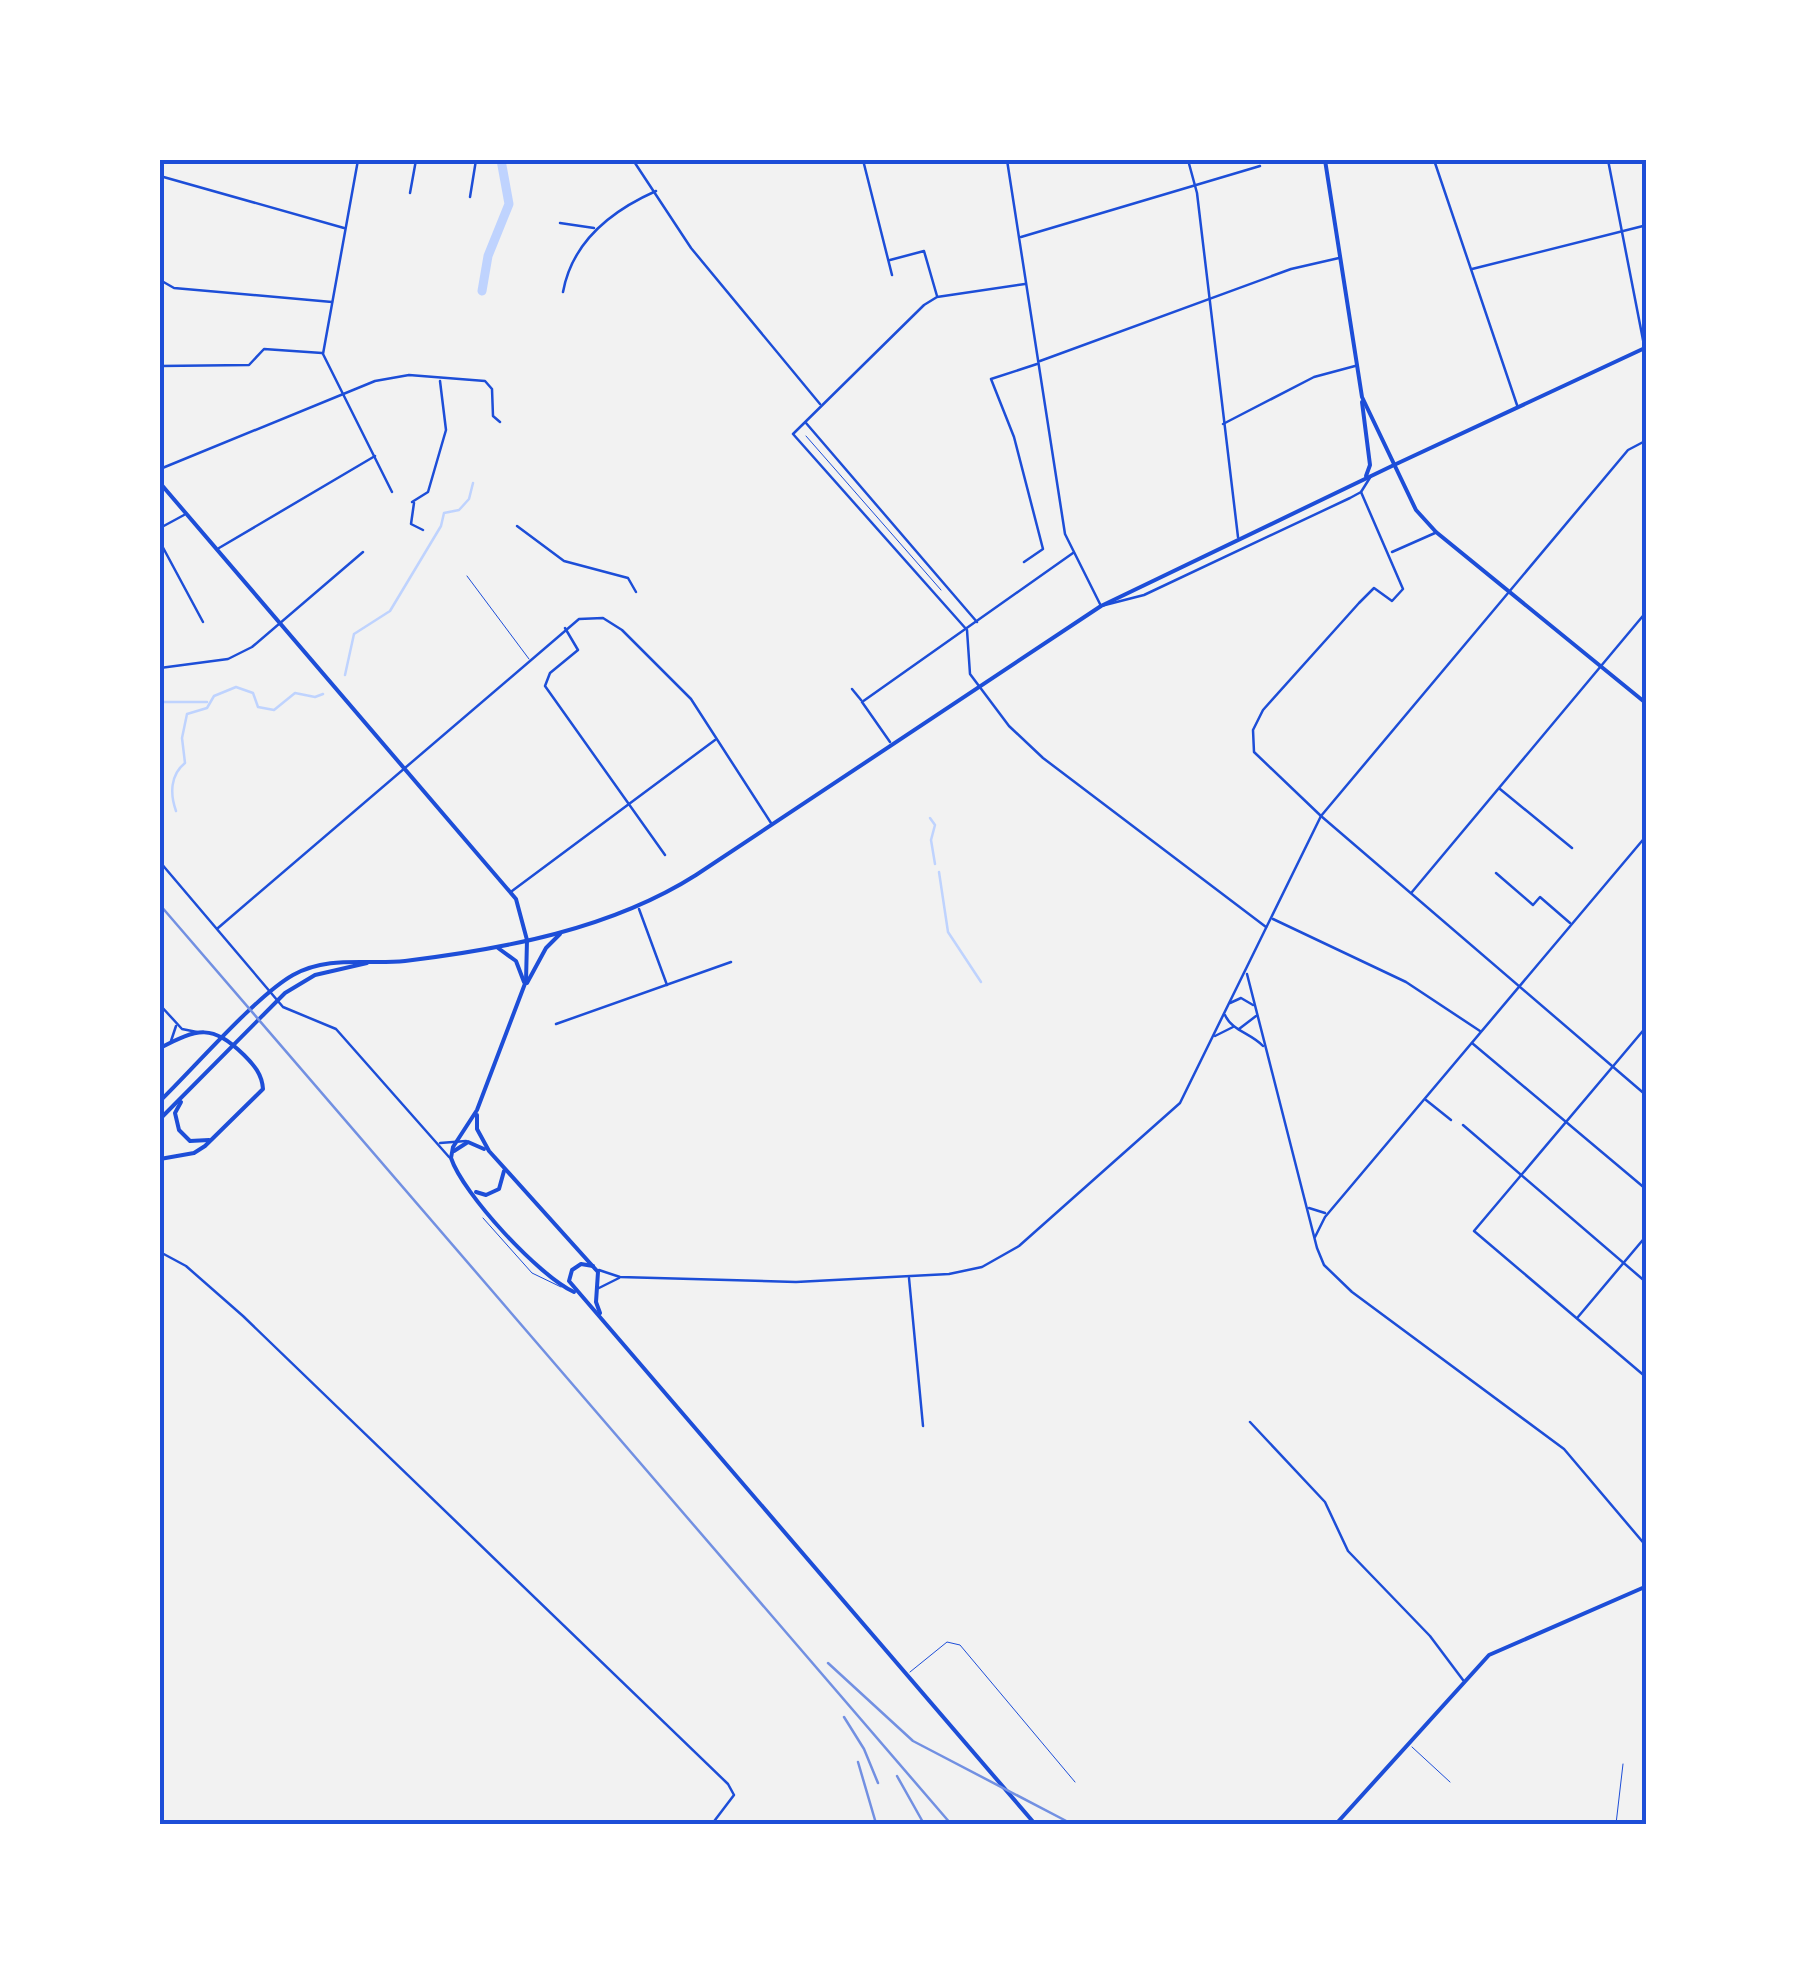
<svg xmlns="http://www.w3.org/2000/svg" width="1807" height="1984" font-family="'Nunito Sans',sans-serif">
	<rect width="100%" height="100%" fill="#f2f2f2"/>
	<g fill="none" stroke-linecap="round" stroke-linejoin="round">
		<g stroke="#bfd3fe" stroke-width="2.5">
			<polyline points="345,675 354,634 390,611 441,526 444,513 459,510 469,499 473,483"/>
			<polyline points="160,702 207,702"/>
			<path d="M176,811C170,794 170,775 185,763L182,738L187,714L207,708L214,696L236,687L253,693L258,707L274,710L295,693L315,697L323,694"/>
			<polyline points="930,818 935,825 931,840 935,864"/>
			<polyline points="939,872 948,932 981,982"/>
		</g>
		<polyline stroke="#bfd3fe" stroke-width="9" points="482,291 488,256 509,204 501,160"/>
		<g stroke="#1d4ed8" stroke-width="1">
			<polyline points="467,576 529,659"/>
			<polyline points="483,1218 532,1273 561,1287"/>
			<polyline points="910,1672 947,1642 960,1645 1075,1782"/>
			<polyline points="1412,1747 1450,1782"/>
			<polyline points="1616,1824 1623,1764"/>
		</g>
		<polyline stroke="#1d4ed8" stroke-width="1" points="806,436 941,590"/>
		<g stroke="#1d4ed8" stroke-width="2.5">
			<polyline points="358,160 323,354 392,492"/>
			<polyline points="633,160 691,248 820,404"/>
			<polyline points="863,160 892,275"/>
			<polyline points="1007,160 1065,534 1101,606 1144,595 1350,498 1361,492 1371,476"/>
			<polyline points="1188,160 1197,193 1238,537"/>
			<polyline points="1608,160 1644,345"/>
			<polyline points="160,176 344,228"/>
			<polyline points="410,193 416,160"/>
			<polyline points="470,197 476,160"/>
			<polyline points="560,223 594,228"/>
			<polyline points="1021,237 1260,166"/>
			<polyline points="890,260 924,251 937,296"/>
			<polyline points="1472,269 1647,225"/>
			<polyline points="160,280 174,288 332,302"/>
			<polyline points="1025,284 937,297 924,305 793,434 967,630 970,674 1009,726 1043,758 1266,927"/>
			<path d="M563,292C572,242 611,211 656,191"/>
			<polyline points="1040,361 1291,269 1339,258"/>
			<polyline points="160,366 249,365 264,349 322,353"/>
			<polyline points="806,423 977,622"/>
			<polyline points="1223,424 1314,377 1355,366"/>
			<polyline points="160,469 375,381 409,375 485,381 492,389 493,416 500,422"/>
			<polyline points="1361,492 1403,589 1392,601 1374,588 1359,603 1263,710 1253,730 1254,752 1321,816 1647,1096"/>
			<polyline points="412,502 428,492 446,430 440,381"/>
			<polyline points="414,503 411,524 423,530"/>
			<polyline points="517,526 564,561 628,578 636,592"/>
			<polyline points="160,528 184,515"/>
			<polyline points="160,542 203,622"/>
			<polyline points="219,548 375,456"/>
			<polyline points="1392,552 1435,533"/>
			<polyline points="1024,562 1043,549 1014,437 991,379 1037,364"/>
			<polyline points="565,628 578,650 550,673 545,686 665,855"/>
			<polyline points="160,668 228,659 252,647 363,552"/>
			<polyline points="852,689 861,700"/>
			<polyline points="890,742 862,702 1073,553"/>
			<polyline points="1500,789 1572,848"/>
			<polyline points="160,862 283,1007 336,1029 449,1157"/>
			<polyline points="1496,873 1533,905 1540,897 1570,923"/>
			<polyline points="512,891 715,740"/>
			<polyline points="1412,892 1647,611"/>
			<polyline points="639,909 667,985"/>
			<polyline points="1273,919 1406,982 1480,1031"/>
			<polyline points="218,928 579,619 603,618 622,630 691,699 771,823"/>
			<polyline points="556,1024 731,962"/>
			<polyline points="1647,1026 1474,1231 1647,1378"/>
			<polyline points="1472,1043 1647,1190"/>
			<polyline points="1426,1100 1451,1120"/>
			<polyline points="1463,1125 1647,1283"/>
			<polyline points="440,1143 466,1141"/>
			<polyline points="160,1252 186,1266 243,1316 728,1784 734,1795 712,1824"/>
			<polyline points="909,1278 923,1426"/>
			<polyline points="1578,1317 1647,1235"/>
			<polyline points="1250,1422 1325,1502 1348,1551 1430,1636 1463,1680"/>
		</g>
		<g stroke="#1d4ed8" stroke-width="2.5">
			<polyline points="1434,160 1517,405"/>
			<polyline points="1247,974 1317,1248 1324,1265 1352,1292 1564,1449 1647,1547"/>
			<polyline points="1230,1003 1241,998 1253,1005"/>
			<polyline points="160,1005 182,1029 197,1032"/>
			<path d="M1225,1015C1232,1031 1251,1033 1263,1046"/>
			<polyline points="1239,1029 1256,1016"/>
			<polyline points="1215,1036 1233,1027"/>
			<polyline points="171,1041 176,1026"/>
			<polyline points="1309,1208 1325,1213"/>
			<polyline points="1315,1237 1325,1217 1647,835"/>
			<polyline points="599,1270 620,1277 796,1282 949,1274 982,1267 1019,1246 1180,1103 1321,816 1628,450 1647,440"/>
			<polyline points="599,1288 619,1278"/>
		</g>
		<g stroke="#1d4ed8" stroke-width="4">
			<polyline points="1394,465 1647,347"/>
			<path d="M160,483L516,899L527,940L526,981L477,1110L453,1147L451,1158C463,1194 539,1276 574,1292"/>
			<polyline points="498,948 516,961 524,982"/>
			<polyline points="527,983 546,948 560,934"/>
			<polyline points="477,1115 477,1129 489,1151 598,1272 596,1302 600,1313"/>
			<polyline points="454,1151 468,1142 484,1149"/>
			<polyline points="476,1192 486,1195 499,1189 504,1171"/>
			<polyline points="593,1266 581,1264 572,1270 569,1281 1035,1824"/>
			<polyline points="1336,1824 1489,1655 1647,1586"/>
		</g>
		<g stroke="#1d4ed8" stroke-width="4">
			<polyline points="1325,160 1362,397 1416,510 1436,532 1647,704"/>
			<polyline points="1362,402 1370,465 1366,476"/>
			<path d="M160,1048C198,1028 212,1024 244,1055C254,1065 262,1074 263,1089L205,1146L194,1153L160,1159"/>
			<path d="M160,1101C194,1068 256,996 293,975C329,955 367,965 405,961C504,949 611,929 696,875L1101,606L1394,465"/>
			<polyline points="181,1102 175,1113 179,1130 190,1141 209,1140"/>
			<polyline points="160,1119 285,993 315,975 367,963"/>
		</g>
		<g stroke="#7290e2" stroke-width="2.5">
			<polyline points="160,905 951,1824"/>
			<polyline points="828,1663 913,1741 1072,1824"/>
			<polyline points="844,1717 864,1749 878,1783"/>
			<polyline points="858,1762 875,1820"/>
			<polyline points="897,1776 924,1824"/>
		</g>
	</g>
	<rect width="1807" height="1984" fill="none" stroke="#ffffff" stroke-width="325"/>
	<rect x="162" y="162" width="1482" height="1660" fill="none" stroke="#1d4ed8" stroke-width="4"/>
</svg>
